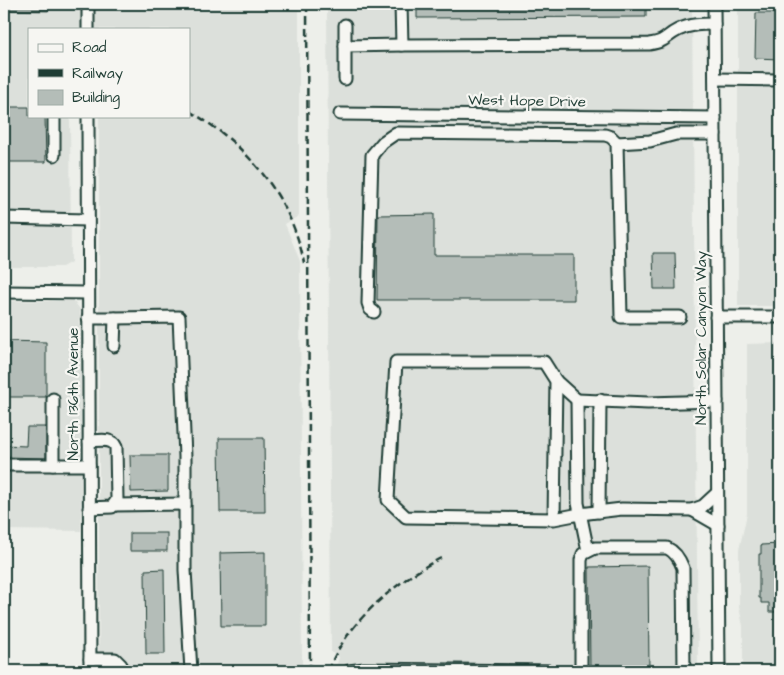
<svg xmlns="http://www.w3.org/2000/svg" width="784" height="675" font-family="'Architects Daughter',sans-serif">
	<rect width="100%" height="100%" fill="#edefea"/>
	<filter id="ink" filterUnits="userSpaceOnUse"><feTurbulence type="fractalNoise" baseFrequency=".02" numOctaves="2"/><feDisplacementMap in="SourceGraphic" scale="10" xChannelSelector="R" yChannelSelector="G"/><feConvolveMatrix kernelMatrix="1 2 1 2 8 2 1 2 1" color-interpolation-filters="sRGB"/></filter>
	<g filter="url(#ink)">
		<g fill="#dce0db">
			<polygon points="4,4 299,4 299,216 285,224 300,261 302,671 99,671 99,116 189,116 189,29 29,29 29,116 70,116 71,262 62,267 4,267"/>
			<polygon points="327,4 692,4 698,671 335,671 339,657 331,652"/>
			<rect x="738" y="4" width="42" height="302"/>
			<polygon points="4,301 73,301 80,309 81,531 4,530"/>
			<polygon points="780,343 780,671 743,671 743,626 739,607 739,550 747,514 747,344"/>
		</g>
		<polygon fill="#9faaa4" stroke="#6c7e77" points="4,4 50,4 48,11 4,10"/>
		<g fill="#b4bdb8" stroke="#1f3d34">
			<polygon points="417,4 646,4 646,17 417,18"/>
			<polygon points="756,13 780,13 780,59 755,58"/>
			<polygon points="8,107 29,107 29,116 45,116 46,162 8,162"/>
			<polygon points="434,214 434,255 574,255 574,300 377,300 378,215"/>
			<polygon points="653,253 675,253 676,289 654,289"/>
			<polygon points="4,341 46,342 46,397 4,397"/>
			<polygon points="27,427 46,427 46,458 4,457 4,445 26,446"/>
			<polygon points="219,438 264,438 265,512 220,512"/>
			<polygon points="130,455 168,455 168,491 131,492"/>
			<rect x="130" y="533" width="37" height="18"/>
			<polygon points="780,544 780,612 769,612 769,603 761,603 761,598 759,598 759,554 761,554 761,545"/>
			<polygon points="265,552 265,626 221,626 220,553"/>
			<polygon points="648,566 649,671 590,671 589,567"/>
			<polygon points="164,569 165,654 146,654 145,570"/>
		</g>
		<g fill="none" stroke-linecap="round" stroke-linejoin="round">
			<defs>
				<g id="minor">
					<path d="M401,4L402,45L649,44C668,41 664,37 678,30C690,24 702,24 714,24"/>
					<polyline points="714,4 719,671"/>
					<polyline points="345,25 345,79"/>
					<polyline points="88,29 88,4"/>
					<polyline points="345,46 402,45"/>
					<polyline points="715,79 780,80"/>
					<polyline points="340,114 715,118"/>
					<polyline points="54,116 54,155"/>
					<polyline points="88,116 90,671"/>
					<polyline points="617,143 650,141 676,134 715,134"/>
					<polyline points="4,218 87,220"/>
					<polyline points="4,292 88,293"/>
					<polyline points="374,312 370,309 368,303 372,155 383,142 396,133 605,135 611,137 617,143 621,317 680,317"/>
					<polyline points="716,317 780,317"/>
					<polyline points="88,318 115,318 114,346"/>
					<polyline points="115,318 179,317 185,457 185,570 191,671"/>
					<polyline points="556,381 577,400"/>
					<polyline points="53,399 53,465"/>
					<path d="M89,441C98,441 112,437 116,447L117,500L112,507L89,508"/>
					<polyline points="4,465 89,465"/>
					<polyline points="717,493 703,506 692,510 718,525"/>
					<polyline points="115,505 185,504"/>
					<polyline points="599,512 600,400"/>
					<polyline points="554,519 556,381 544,362 396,362 388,500 406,517 554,519 580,514 622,509 692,510"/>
					<polyline points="588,551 578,503 577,400 648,403 717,401"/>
					<polyline points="90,659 115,659 121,665 121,671"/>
					<polyline points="349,671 364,669 549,671"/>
					<path d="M581,671V560L583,554L595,548H667C676,552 680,560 683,568L684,671"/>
				</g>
			</defs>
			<use href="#minor" stroke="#1f3d34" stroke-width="15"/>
			<use href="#minor" stroke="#f6f6f2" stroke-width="11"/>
			<g stroke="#1f3d34" stroke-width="2.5" stroke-dasharray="8 4" stroke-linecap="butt">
				<polyline points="307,4 310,671"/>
				<path d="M189,111C246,143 292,198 304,263"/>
				<path d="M328,671C346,623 396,581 441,558"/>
			</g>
		</g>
	</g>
	<g text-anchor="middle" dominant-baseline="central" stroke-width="4.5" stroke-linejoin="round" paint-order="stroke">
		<g font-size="15" fill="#1f3d34" stroke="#f6f6f2">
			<text transform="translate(527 101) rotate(1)">West Hope Drive</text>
			<text transform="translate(701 338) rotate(-90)">North Solar Canyon Way</text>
			<text transform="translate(73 394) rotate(-90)">North 136th Avenue</text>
		</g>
	</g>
	<rect width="784" height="675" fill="none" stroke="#f6f6f2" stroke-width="20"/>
	<rect x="10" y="10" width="764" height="655" fill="none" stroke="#1f3d34" stroke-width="2" filter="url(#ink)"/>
	<rect x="28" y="28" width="162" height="90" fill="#f6f6f2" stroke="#a0aca6"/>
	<rect x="38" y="44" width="25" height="8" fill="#f6f6f2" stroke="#a0aca6"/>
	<text x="72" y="52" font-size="15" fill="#1f3d34">Road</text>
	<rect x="38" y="69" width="25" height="8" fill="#1f3d34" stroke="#a0aca6"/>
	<text x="72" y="78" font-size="15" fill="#1f3d34">Railway</text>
	<rect x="38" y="90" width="25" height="15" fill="#b4bdb8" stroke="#a0aca6"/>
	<text x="72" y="102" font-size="15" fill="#1f3d34">Building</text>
</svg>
